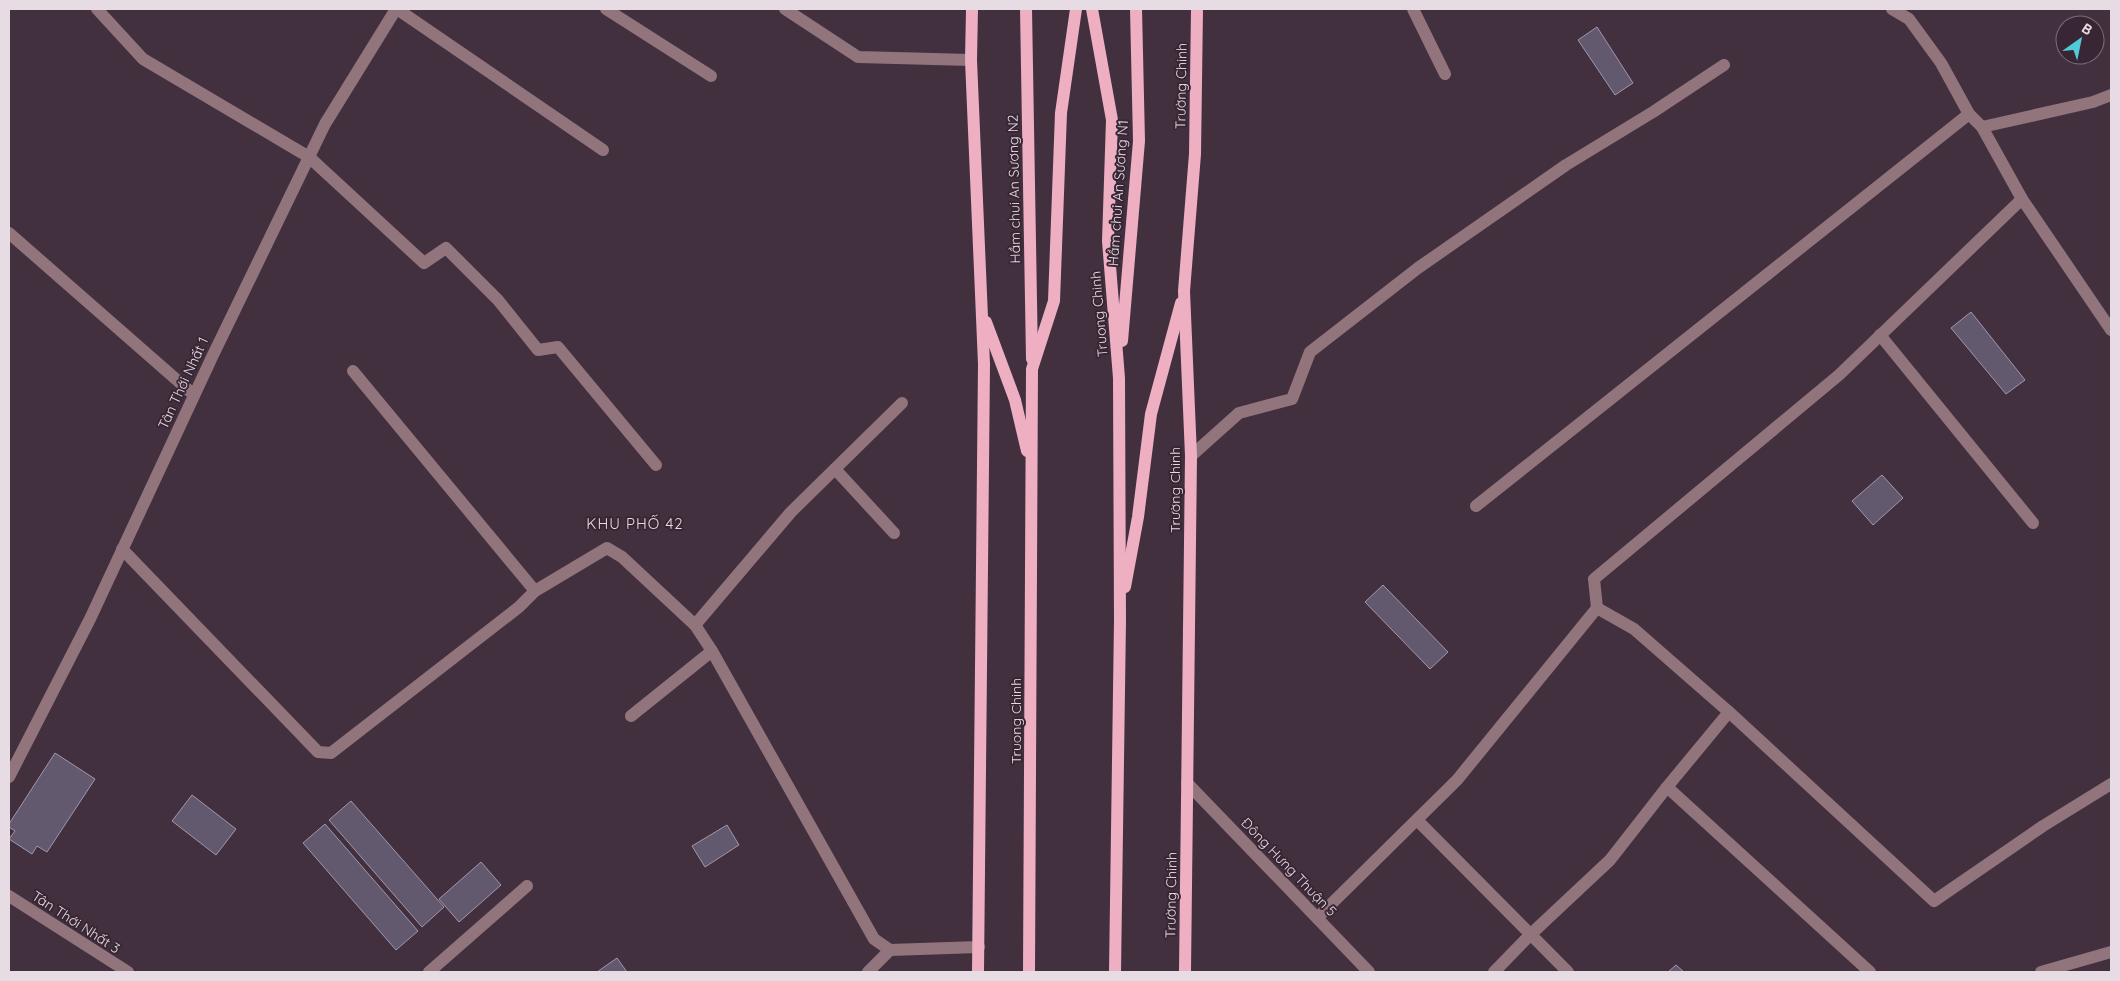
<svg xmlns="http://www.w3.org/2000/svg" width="2120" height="981" font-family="Quicksand,sans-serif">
	<rect width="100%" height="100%" fill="#42303f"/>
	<g fill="#63596e" stroke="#a296ae">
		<polygon points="1597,27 1633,83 1615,95 1578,40"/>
		<polygon points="1971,312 2025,380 2006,394 1951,328"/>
		<polygon points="1882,475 1903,498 1873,525 1852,501"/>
		<polygon points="1383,585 1448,652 1430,669 1365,602"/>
		<polygon points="55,753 95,779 47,852 37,846 32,854 9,839 15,831 9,827 9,824"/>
		<polygon points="192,795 236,829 216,855 172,821"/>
		<polygon points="351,801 444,907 422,927 329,820"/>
		<polygon points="325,824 418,931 396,950 303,843"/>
		<polygon points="727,825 739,845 705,867 692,846"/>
		<polygon points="481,862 501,885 459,922 439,899"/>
		<polygon points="617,958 627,972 597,972"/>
		<polygon points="1676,965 1684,972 1668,972"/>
	</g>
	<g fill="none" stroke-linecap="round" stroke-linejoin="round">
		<g stroke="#92747c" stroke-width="12">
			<polyline points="97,9 143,59 309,157 424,263 446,248 498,300 538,350 558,347 656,465"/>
			<polyline points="397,9 603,150"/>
			<polyline points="606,9 711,76"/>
			<polyline points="785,9 858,57 971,60"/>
			<polyline points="1413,9 1445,74"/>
			<polyline points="1892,9 1909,19 1941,63 1969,114 1982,127 2022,199 2111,330"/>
			<polyline points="1982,127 2093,102 2111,95"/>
			<polyline points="9,233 194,395"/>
			<polyline points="1880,335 2033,523"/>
			<polyline points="353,371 535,591"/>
			<polyline points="1191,456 1239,413 1292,399 1310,352 1418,268 1566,165 1653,112 1724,65"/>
			<polyline points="835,469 894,533"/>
			<polyline points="1476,506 1969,114"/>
			<polyline points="122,549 318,752 331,753 519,607 535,591 607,548 622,557 695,625 712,651 874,939 890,950 979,947"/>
			<polyline points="1597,608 1634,629 1729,712 1934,901 2043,826 2111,784"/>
			<polyline points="695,625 791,512 902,403"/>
			<polyline points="631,716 712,651"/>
			<polyline points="9,777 90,619 213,355 325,124 396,9"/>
			<polyline points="1187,783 1369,972"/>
			<polyline points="1667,787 1870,972"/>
			<polyline points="1417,820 1568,972"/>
			<polyline points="9,896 128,972"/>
			<polyline points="1317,918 1457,780 1597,608 1594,579 1839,375 2022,199"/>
			<polyline points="429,972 527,886"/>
			<polyline points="868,972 890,950"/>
			<polyline points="1494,972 1530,935 1610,860 1667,787 1729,712"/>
			<polyline points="2041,972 2111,952"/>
		</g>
		<g stroke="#edafc1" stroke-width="12">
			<polyline points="972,9 971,60 984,364 978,972"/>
			<polyline points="1026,9 1032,359"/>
			<polyline points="1092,9 1112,120 1108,241 1119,378 1120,620 1115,972"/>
			<polyline points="986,322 1015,400 1027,451"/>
			<polyline points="1122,341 1139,141 1136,9"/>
			<polyline points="1125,587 1138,517 1151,414 1181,303"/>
			<polyline points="1029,972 1032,369 1054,301 1061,113 1076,9"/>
			<polyline points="1185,972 1191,456 1184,291 1195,154 1197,9"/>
		</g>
	</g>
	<g text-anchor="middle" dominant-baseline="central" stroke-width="4" stroke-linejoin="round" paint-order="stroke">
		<g font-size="14" fill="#e7dbe4" stroke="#382634">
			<text transform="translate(1181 86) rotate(-89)">Trường Chinh</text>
			<text transform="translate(1014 189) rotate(-91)">Hầm chui An Sương N2</text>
			<text transform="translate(1118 193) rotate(-86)">Hầm chui An Sương N1</text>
			<text transform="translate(1099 314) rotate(-95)">Truong Chinh</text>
			<text transform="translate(183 383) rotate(-65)">Tân Thới Nhất 1</text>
			<text transform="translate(1175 490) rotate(-90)">Trường Chinh</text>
			<text transform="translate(1016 721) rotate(-90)">Truong Chinh</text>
			<text transform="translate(1289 867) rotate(46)">Đông Hưng Thuận 5</text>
			<text transform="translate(1171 895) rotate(-89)">Trường Chinh</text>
			<text transform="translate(76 922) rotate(33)">Tân Thới Nhất 3</text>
		</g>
		<g font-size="15" letter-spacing="1" fill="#e7dbe4" stroke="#382634">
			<text x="635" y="523">KHU PHỐ 42</text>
		</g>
	</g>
	<rect width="2120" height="981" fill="none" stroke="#e7dbe4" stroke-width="20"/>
	<g transform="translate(2080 40) rotate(33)"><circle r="24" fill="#382634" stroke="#7e6e7a"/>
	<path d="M0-4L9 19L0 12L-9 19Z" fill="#52cbd8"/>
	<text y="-8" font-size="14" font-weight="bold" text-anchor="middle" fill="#e7dbe4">B</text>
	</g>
</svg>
